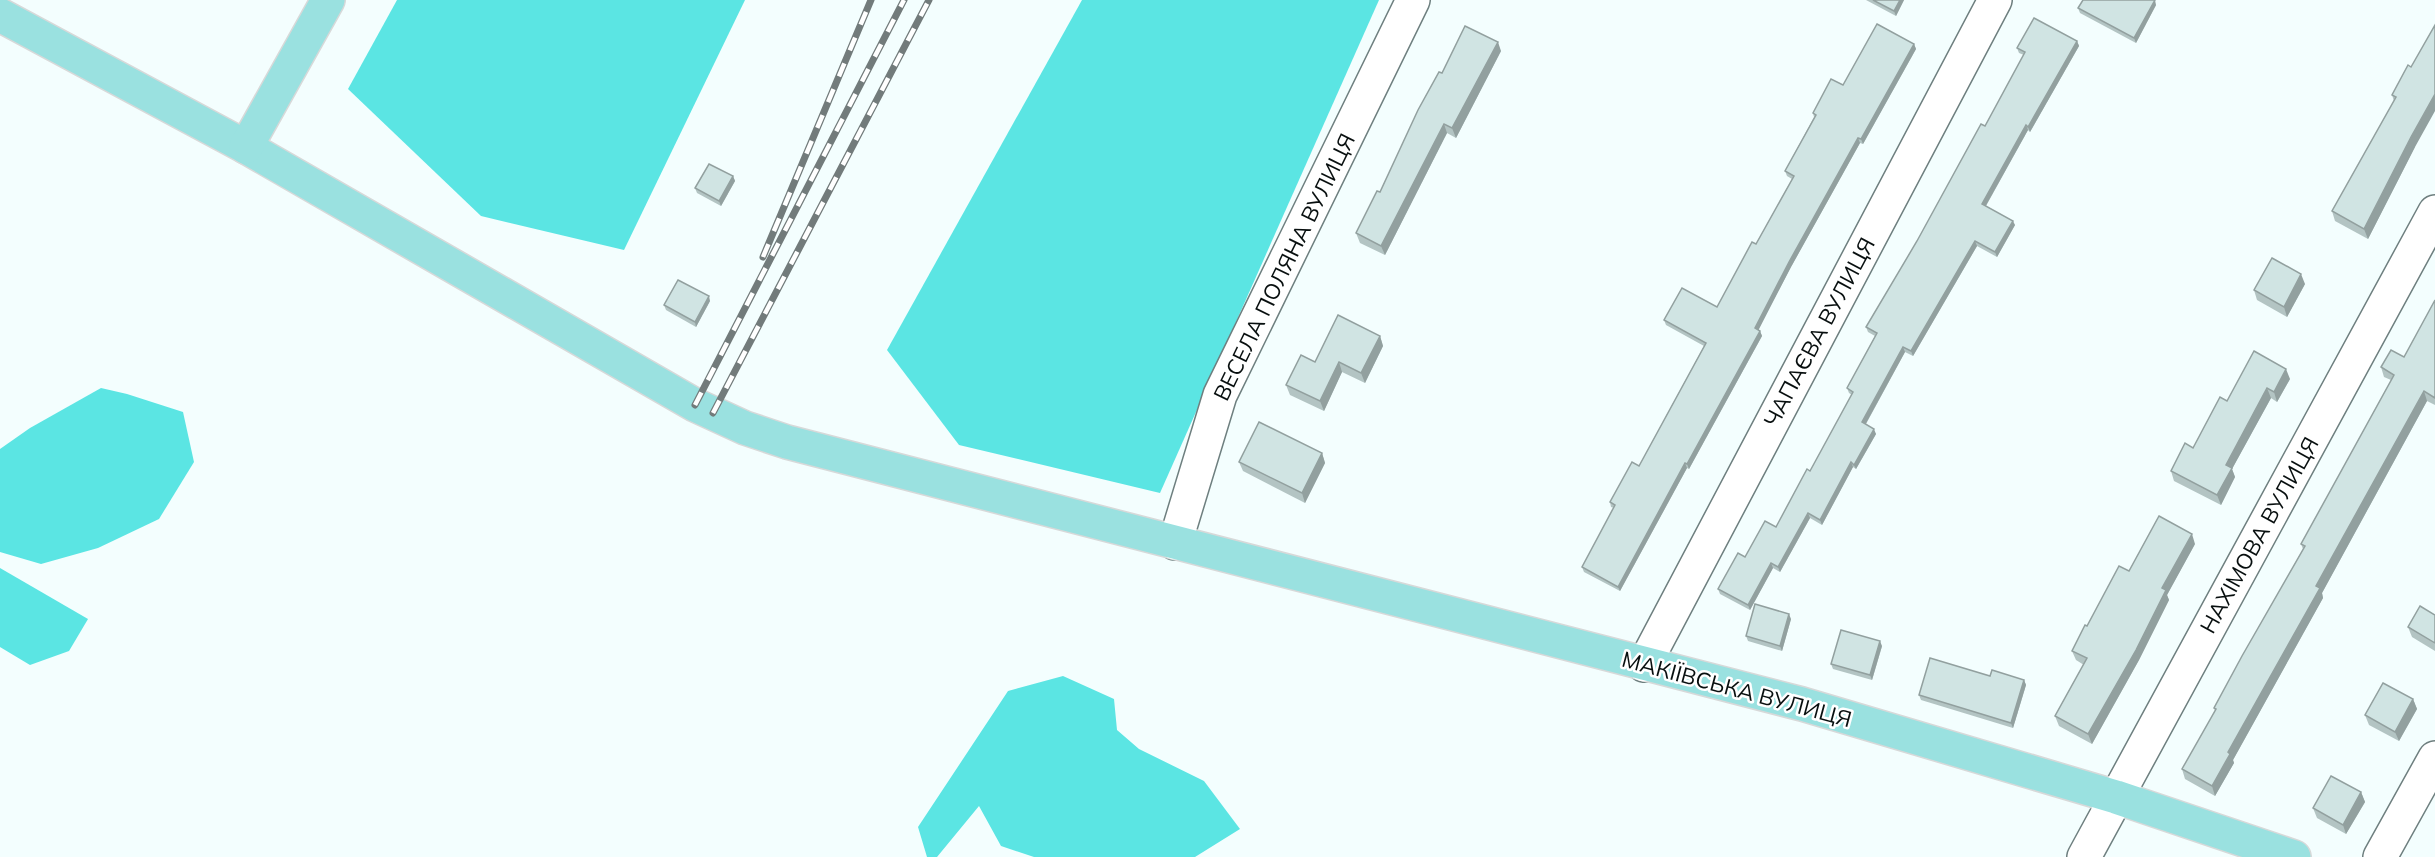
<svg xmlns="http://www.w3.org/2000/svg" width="2435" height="857" font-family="Mulish,sans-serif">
	<rect width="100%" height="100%" fill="#f3fefe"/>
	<g fill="#5be5e3">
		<polygon points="397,0 745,0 624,250 481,216 348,89"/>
		<polygon points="1082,0 1379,0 1160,493 959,445 887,350"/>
		<polygon points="101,388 127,394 183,412 194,462 159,519 98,548 41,564 0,552 0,449 30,428"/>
		<polygon points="0,568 88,619 69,651 30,665 0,647"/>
		<polygon points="1063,676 1114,699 1117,730 1139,749 1204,781 1240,829 1195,857 1034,857 1001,846 979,806 937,857 927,857 918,827 1008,691"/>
	</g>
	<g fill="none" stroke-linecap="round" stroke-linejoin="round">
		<defs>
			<g id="minor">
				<polyline points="1175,543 1220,395 1413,0"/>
				<polyline points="1644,665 1995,0"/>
				<polyline points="2084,857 2435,212"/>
				<polyline points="2380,857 2435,758"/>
			</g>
			<g id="major">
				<polyline points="0,15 246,147 695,405 745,428 787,442 1802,704 2116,797 2294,857"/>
				<polyline points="246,147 328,0"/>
			</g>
		</defs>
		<use href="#minor" stroke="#6e7f7f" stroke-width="36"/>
		<use href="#major" stroke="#d7d9d9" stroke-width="36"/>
		<use href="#minor" stroke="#fff" stroke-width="33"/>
		<use href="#major" stroke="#9ae1e0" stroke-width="33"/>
		<defs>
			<g id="rail">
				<polyline points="763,257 871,0"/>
				<polyline points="695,405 904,0"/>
				<polyline points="713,413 929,0"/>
			</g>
		</defs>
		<use href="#rail" stroke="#727b7b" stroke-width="7"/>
		<use href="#rail" stroke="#fff" stroke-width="4.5" stroke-dasharray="14" stroke-linecap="butt"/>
	</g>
	<g fill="#b3c4c3">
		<polygon points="1866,0 1904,0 1896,16"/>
		<polygon points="2156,5 2136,43 2080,13 2078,8"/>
		<polygon points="2077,41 2079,46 2030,132 2028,130 1986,206 2015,225 1997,257 1977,246 1913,356 1905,352 1866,424 1876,434 1856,469 1853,467 1822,525 1810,518 1780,572 1773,568 1750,610 1720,594 1718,589 1745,557 1776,527 1810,471 1852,395 1849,393 1847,388 1875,336 1868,332 1866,327 1985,126 2024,55 2019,53 2017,48"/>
		<polygon points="1914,44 1916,49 1863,144 1860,143 1791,267 1758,329 1760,331 1762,336 1689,469 1687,468 1620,591 1584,572 1582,567 1614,508 1611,507 1610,502 1639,466 1704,346 1666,325 1664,320 1717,307 1756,244 1792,179 1787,176 1785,171 1814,117 1813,113 1843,85"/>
		<polygon points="1501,51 1456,138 1447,133 1385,255 1360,243 1356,233 1380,192 1442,73"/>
		<polygon points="2408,65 2415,147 2368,239 2335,221 2332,211 2394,101 2392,95"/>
		<polygon points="733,176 735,181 721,206 697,193 695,188"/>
		<polygon points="2305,284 2287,317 2257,300 2254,290"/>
		<polygon points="2435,300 2435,405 2427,401 2322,593 2323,598 2233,760 2234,763 2215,796 2185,779 2182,769 2215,711 2214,708 2303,549 2301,544 2391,380 2384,377 2381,367 2404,357"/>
		<polygon points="710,301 696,327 666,310 664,305"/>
		<polygon points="1380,336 1383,346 1365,383 1342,372 1324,411 1290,395 1286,385 1315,362"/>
		<polygon points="2290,379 2277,402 2271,398 2232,469 2235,477 2221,505 2174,481 2171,471 2193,448 2227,401"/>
		<polygon points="1322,453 1325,463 1305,503 1243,471 1239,462"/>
		<polygon points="2195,544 2167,595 2169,600 2139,660 2092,744 2059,726 2055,716 2084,665 2076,660 2072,651 2087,626 2129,571"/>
		<polygon points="2435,615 2435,651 2412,637 2408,627"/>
		<polygon points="1791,619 1782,651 1748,641 1746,636"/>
		<polygon points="1882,646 1872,680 1833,669 1831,664"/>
		<polygon points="1990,676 2024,680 2026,685 2013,728 1921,700 1919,695"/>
		<polygon points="2413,699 2417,709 2399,741 2369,725 2365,715"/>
		<polygon points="2361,792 2365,802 2346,834 2317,818 2313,808"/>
	</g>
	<g fill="#92a09f">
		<polygon points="1900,0 1904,0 1896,16 1894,11"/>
		<polygon points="2155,0 2156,5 2136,43 2134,38"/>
		<polygon points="2077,41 2079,46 2030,132 2028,127"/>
		<polygon points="1498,42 1501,51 1456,138 1452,128"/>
		<polygon points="1914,44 1916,49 1863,144 1861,139"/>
		<polygon points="2435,94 2435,111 2415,147 2368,239 2364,229 2411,137"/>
		<polygon points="1444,124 1447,133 1385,255 1381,246"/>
		<polygon points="2026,125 2028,130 1984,209 1982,204"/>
		<polygon points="1858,138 1860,143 1791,267 1757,333 1755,328 1789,262"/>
		<polygon points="733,176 735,181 721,206 719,201"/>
		<polygon points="2013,221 2015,225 1997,257 1995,252"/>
		<polygon points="1975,241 1977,246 1913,356 1911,351"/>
		<polygon points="2301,274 2305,284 2287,317 2284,307"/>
		<polygon points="709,296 710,301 696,327 695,322"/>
		<polygon points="1760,331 1762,336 1689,469 1687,464"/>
		<polygon points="1380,336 1383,346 1365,383 1361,373"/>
		<polygon points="1903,347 1905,352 1864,427 1862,422"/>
		<polygon points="1339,362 1342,372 1324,411 1320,401"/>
		<polygon points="2286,369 2290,379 2277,402 2274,392"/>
		<polygon points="2267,388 2271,398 2232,469 2235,477 2221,505 2217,495 2226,465"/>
		<polygon points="2424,391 2427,401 2322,593 2323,598 2233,760 2234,763 2215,796 2212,786 2228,752 2316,586"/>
		<polygon points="1874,429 1876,434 1856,469 1854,465"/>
		<polygon points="1322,453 1325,463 1305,503 1302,493"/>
		<polygon points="1851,462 1853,467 1822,525 1820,520"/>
		<polygon points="1685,463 1687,468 1620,591 1618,587"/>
		<polygon points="1808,513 1810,518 1780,572 1778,567"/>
		<polygon points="2192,534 2195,544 2167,595 2169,600 2139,660 2092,744 2088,734 2162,588"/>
		<polygon points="1771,563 1773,568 1750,610 1748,605"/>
		<polygon points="1789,614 1791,619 1782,651 1780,646"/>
		<polygon points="1880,641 1882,646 1872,680 1870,675"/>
		<polygon points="2024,680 2026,685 2013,728 2011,723"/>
		<polygon points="2413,699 2417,709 2399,741 2395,732"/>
		<polygon points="2361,792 2365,802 2346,834 2343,825"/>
	</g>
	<g fill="#d0e4e3" stroke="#92a09f" stroke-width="1.5">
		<polygon points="1873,0 1900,0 1894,11"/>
		<polygon points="2083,0 2155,0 2134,38 2078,8"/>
		<polygon points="2034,18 2077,41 2028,127 2026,125 1982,204 2013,221 1995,252 1975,241 1911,351 1903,347 1862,422 1874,429 1854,465 1851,462 1820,520 1808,513 1778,567 1771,563 1748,605 1718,589 1738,553 1745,557 1765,521 1776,527 1807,469 1810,471 1853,392 1847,388 1877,333 1866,327 1917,241 1981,124 1985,126 2025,52 2017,48"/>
		<polygon points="1877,24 1914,44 1861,139 1858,138 1789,262 1755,328 1760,331 1687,464 1685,463 1618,587 1582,567 1615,505 1610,502 1632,462 1639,466 1706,343 1664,320 1682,288 1717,307 1752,242 1756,244 1794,176 1785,171 1816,115 1813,113 1831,79 1843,85"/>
		<polygon points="2435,25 2435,94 2411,137 2364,229 2332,211 2396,97 2392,95 2408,65 2411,67"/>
		<polygon points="1465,26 1498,42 1452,128 1444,124 1381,246 1356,233 1377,191 1380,192 1418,110 1439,72 1442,73"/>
		<polygon points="709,164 733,176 719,201 695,188"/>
		<polygon points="2272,258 2301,274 2284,307 2254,290"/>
		<polygon points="678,280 709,296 695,322 664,305"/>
		<polygon points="2435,300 2435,398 2424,391 2316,586 2320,588 2228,752 2230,754 2212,786 2182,769 2216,709 2214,708 2242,656 2305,546 2301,544 2394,375 2381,367 2391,350 2404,357"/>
		<polygon points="1338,315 1380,336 1361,373 1339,362 1320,401 1286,385 1301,355 1315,362"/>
		<polygon points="2254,351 2286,369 2274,392 2267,388 2226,465 2232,468 2217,495 2171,471 2185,443 2193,448 2220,397 2227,401"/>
		<polygon points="1259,422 1322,453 1302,493 1239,462"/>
		<polygon points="2159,516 2192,534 2162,588 2166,590 2136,650 2088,734 2055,716 2087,658 2072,651 2085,625 2087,626 2119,566 2129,571"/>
		<polygon points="1755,604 1789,614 1780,646 1746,636"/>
		<polygon points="2420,606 2435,615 2435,643 2408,627"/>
		<polygon points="1841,630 1880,641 1870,675 1831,664"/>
		<polygon points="1930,658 1990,676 1992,670 2024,680 2011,723 1919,695"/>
		<polygon points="2383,683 2413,699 2395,732 2365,715"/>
		<polygon points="2331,776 2361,792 2343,825 2313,808"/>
	</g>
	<g text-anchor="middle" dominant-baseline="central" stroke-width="5" stroke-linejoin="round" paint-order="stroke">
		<g font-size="22" fill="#080f0f" stroke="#fff">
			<text transform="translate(1284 267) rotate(-64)">ВЕСЕЛА ПОЛЯНА ВУЛИЦЯ</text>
			<text transform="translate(1819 332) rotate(-62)">ЧАПАЄВА ВУЛИЦЯ</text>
			<text transform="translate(2259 535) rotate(-61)">НАХІМОВА ВУЛИЦЯ</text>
			<text transform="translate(1737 689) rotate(15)">МАКІЇВСЬКА ВУЛИЦЯ</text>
		</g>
	</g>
</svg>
